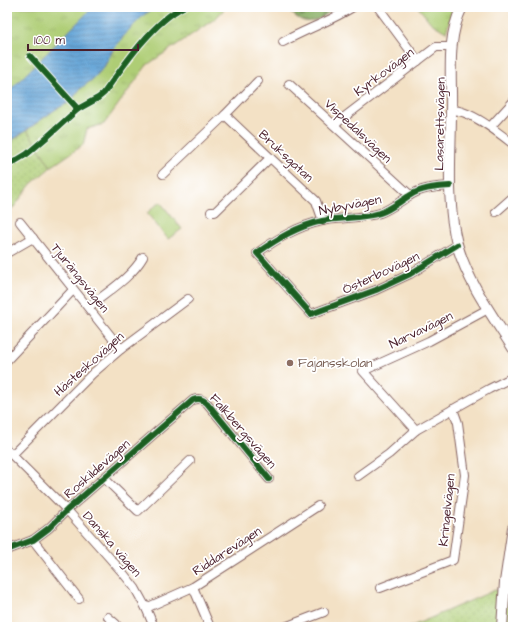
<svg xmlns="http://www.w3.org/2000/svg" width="520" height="634" font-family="'Architects Daughter',sans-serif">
	<defs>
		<pattern id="grass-dots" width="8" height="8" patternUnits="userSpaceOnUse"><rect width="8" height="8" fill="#aecd74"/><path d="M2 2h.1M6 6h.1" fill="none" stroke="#97b065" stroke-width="1.8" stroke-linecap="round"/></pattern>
		<pattern id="forest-firs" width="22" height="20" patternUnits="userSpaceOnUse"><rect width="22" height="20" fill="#8ab066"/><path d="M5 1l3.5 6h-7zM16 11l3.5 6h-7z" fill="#738f54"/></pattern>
		<pattern id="park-tufts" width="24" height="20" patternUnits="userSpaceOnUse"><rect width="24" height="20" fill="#aecd74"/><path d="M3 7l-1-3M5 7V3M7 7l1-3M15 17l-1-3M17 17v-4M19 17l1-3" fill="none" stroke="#97b065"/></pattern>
		<pattern id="water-rules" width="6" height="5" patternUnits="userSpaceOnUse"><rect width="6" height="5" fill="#64a4d7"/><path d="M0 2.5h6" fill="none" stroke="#5485af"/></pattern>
	</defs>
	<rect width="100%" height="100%" fill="#fff"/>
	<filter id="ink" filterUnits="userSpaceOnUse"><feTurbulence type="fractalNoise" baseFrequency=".025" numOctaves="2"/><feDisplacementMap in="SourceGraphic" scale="8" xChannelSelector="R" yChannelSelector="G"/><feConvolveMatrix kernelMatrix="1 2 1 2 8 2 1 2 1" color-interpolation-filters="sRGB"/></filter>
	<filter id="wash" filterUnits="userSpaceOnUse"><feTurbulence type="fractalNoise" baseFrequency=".012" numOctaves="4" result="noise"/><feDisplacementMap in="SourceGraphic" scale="16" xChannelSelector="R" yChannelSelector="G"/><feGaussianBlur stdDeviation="0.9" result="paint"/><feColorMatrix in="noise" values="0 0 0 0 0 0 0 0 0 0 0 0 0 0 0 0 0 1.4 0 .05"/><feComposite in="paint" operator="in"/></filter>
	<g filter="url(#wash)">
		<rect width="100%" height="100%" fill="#f3e1c5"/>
		<g fill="url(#grass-dots)" stroke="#7c7650">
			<polygon points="27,130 51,167 31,184 14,207 7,211 7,144"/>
			<polygon points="495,590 513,592 513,627 410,627"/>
		</g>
		<path fill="url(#forest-firs)" stroke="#6a6848" d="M287,7H337C323,16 311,29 295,16C292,13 288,11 287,7Z"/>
		<g fill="url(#park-tufts)" stroke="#7c7650">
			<polygon points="7,7 93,7 7,93"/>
			<polygon points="157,7 226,7 216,18 147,65 104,124 87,129 83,145 51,167 27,130 56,109 70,102 80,89 93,79 104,67 113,50 127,32 145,14"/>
			<polygon points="418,7 454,7 446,32 431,23"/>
		</g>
		<polygon fill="#aecd74" stroke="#7c7650" points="160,202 182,229 168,239 147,213"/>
		<polygon fill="url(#water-rules)" stroke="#576281" points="93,7 157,7 145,14 127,32 113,50 104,67 93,79 80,89 70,102 56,109 7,144 7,93"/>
	</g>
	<g filter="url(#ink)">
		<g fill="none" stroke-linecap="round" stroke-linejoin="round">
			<defs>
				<g id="minor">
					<polyline points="378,7 418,61"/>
					<path d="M283,42C306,29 331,21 353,7"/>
					<polyline points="289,84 410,195"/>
					<path d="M451,110C469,109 499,133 513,144"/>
					<polyline points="225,115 316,201 323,221"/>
					<polyline points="334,125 436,47 452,47"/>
					<polyline points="491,126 513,102"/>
					<polyline points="163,174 225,115 258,81"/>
					<path d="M450,186C435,187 421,188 409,196C399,202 391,209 380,213C361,219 341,217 322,221C298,226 277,239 257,253L311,314L376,290L410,274L457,245"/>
					<polyline points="211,212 215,212 270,158"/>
					<polyline points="496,212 513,197"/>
					<polyline points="20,222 121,349"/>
					<polyline points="7,253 33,238"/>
					<path d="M89,307C107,292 131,278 143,257"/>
					<polyline points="7,360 73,290"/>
					<polyline points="416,430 363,371 429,341 488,309"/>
					<polyline points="7,450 67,510 123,573 135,588 146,608 154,627"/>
					<polyline points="12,455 92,374 121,349 188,299"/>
					<polyline points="358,476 389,454 416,430 489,389 513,377"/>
					<polyline points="104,478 138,511 190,461"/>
					<polyline points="33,540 79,599"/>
					<path d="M7,550L33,540L49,528L67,510L193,400C199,398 202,399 207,403L269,479"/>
					<polyline points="193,587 210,627"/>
					<polyline points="380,588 453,560 465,475 458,423 453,409"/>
					<polyline points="146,608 193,587 318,506"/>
					<polyline points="108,617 116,624 117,627"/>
					<polyline points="285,627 324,612"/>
				</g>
				<g id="tertiary">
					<path d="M462,7C446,39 452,77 451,111C451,155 446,201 457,244C468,283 492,315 513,348"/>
					<polyline points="502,627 505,582 513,528"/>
				</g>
			</defs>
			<use href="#minor" stroke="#856361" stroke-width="10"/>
			<use href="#tertiary" stroke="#856361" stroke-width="12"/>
			<use href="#minor" stroke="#fff" stroke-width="8"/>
			<use href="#tertiary" stroke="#fff" stroke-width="10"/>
			<defs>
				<g id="cycleway">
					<polyline points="30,56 78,109"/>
					<path d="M7,166L27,154L47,137L78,109L98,98L104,93C123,66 153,22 183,7"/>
					<path d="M450,186C435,187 421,188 409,196C399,202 391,209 380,213C361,219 341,217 322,221C298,226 277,239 257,253L311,314L376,290L410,274L457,245"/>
					<path d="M7,550L33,540L49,528L67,510L193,400C199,398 202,399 207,403L269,479"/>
				</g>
			</defs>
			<use href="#cycleway" stroke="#fff" stroke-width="8"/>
			<use href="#cycleway" stroke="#1b5e20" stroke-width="6"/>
		</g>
	</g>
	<circle fill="#8d6e63" stroke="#fff" stroke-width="1.5" cx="290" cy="363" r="4"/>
	<g text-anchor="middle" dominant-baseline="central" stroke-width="3.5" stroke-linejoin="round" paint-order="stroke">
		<g font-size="13" fill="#4a1f2b" stroke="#fff">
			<text transform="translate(384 72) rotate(-37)">Kyrkovägen</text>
			<text transform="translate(440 124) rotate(-89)">Lasarettsvägen</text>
			<text transform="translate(358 131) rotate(43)">Vispedalsvägen</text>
			<text transform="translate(286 156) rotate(43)">Bruksgatan</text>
			<text transform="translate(350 205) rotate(-11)">Nybyvägen</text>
			<text transform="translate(381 273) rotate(-25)">Österbovägen</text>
			<text transform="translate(80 278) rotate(51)">Tjurängsvägen</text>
			<text transform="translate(421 330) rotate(-26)">Narvavägen</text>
			<text transform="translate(89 364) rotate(-42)">Hästeskovägen</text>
			<text transform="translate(243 431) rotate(49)">Falkbergsvägen</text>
			<text transform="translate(97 469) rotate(-41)">Roskildevägen</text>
			<text transform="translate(447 510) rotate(-84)">Kringelvägen</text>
			<text transform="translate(112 544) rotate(49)">Danska vägen</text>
			<text transform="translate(227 551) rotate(-33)">Riddarevägen</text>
		</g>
		<g font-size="13" fill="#785e54" stroke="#fff" text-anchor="start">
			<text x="298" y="363">Fajansskolan</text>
		</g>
	</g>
	<rect width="520" height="634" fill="none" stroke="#fff" stroke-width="24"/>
	<path d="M28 44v6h110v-6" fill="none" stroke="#4a1f2b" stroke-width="2"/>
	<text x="34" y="44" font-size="12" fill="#4a1f2b" stroke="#ffffff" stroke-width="3" paint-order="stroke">100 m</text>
</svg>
